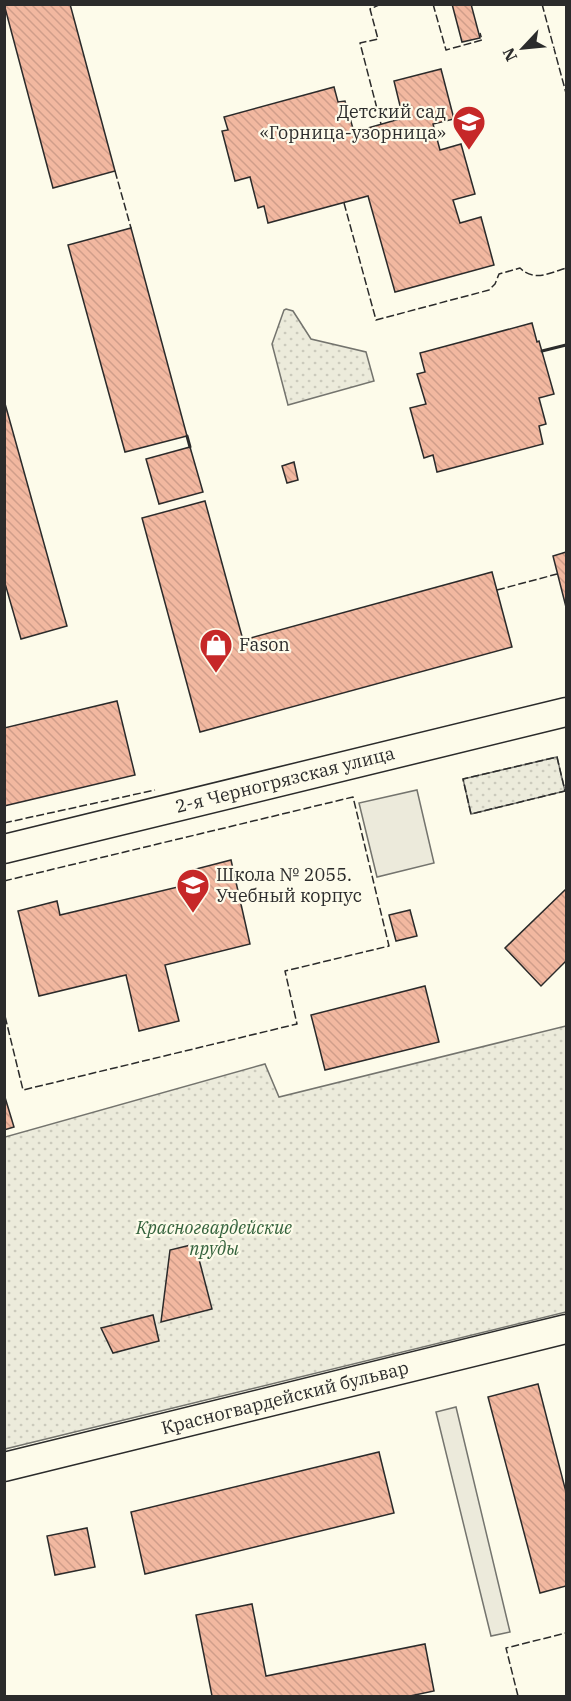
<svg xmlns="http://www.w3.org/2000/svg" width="571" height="1701" viewBox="0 0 571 1701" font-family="'IBM Plex Serif',serif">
	<defs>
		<pattern id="green-dots" width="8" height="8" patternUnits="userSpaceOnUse" patternTransform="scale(1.5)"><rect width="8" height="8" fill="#ecebdb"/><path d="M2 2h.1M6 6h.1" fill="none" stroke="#cbcabc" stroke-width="1.8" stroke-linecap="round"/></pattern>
		<pattern id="building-back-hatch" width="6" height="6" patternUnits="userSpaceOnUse" patternTransform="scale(1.5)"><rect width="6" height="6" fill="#f2b8a0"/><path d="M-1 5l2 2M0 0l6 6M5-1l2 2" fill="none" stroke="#d09e8a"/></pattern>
	</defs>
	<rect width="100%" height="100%" fill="#fdfbea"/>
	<g fill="url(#green-dots)" stroke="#74746e" stroke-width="1.5">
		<path d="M286,309l7,2 18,28 55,13 8,29 -86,24 -16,-61 12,-34z"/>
		<path d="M557,757l8,34 -94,23 -8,-35z"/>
		<path d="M566,1026v286l-561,137v-312l260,-73 14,33z"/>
	</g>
	<g fill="#eceadb" stroke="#74746e" stroke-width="1.5">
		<path d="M417,790l17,73 -57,14 -18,-74z"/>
		<path d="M456,1407l54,225 -19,4 -55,-224z"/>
	</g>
	<g fill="url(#building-back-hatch)" stroke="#2b2b2b" stroke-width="1.5">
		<path d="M4,4h66l45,167 -62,17z"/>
		<path d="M452,4h19l9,34 -18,4z"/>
		<path d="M441,69l13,50 -21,5 7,26 21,-6 14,50 -22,6 7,23 21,-6 13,48 -99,27 -27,-96 -100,27 -4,-17 -6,2 -8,-31 -15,4 -13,-50 6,-1 -4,-13 110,-30 4,15 7,-1 9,31 49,-14 -9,-37z"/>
		<path d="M131,228l56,208 -62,16 -57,-207z"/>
		<path d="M532,323l5,19 2,-1 15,53 -15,4 7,26 -7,2 4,18 -106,28 -4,-17 -9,3 -14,-50 16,-4 -9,-30 8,-2 -5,-19z"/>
		<path d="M4,400l63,226 -46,13 -17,-59z"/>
		<path d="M190,447l13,45 -44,12 -13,-45z"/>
		<path d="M294,462l4,18 -11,3 -5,-17z"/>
		<path d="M205,501l38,139 249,-68 20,75 -312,85 -58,-214z"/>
		<path d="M566,552v55l-13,-51z"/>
		<path d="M117,701l18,74 -131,31v-78z"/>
		<path d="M231,860l19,84 -85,21 14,56 -40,10 -13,-56 -87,21 -21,-85 39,-10 3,14 139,-33 -3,-13z"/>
		<path d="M566,889v72l-25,25 -36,-38z"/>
		<path d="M410,910l7,26 -21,5 -7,-26z"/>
		<path d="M425,986l14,56 -114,28 -14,-55z"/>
		<path d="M4,1094l10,33 -10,3z"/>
		<path d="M195,1244l17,65 -51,13 9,-72z"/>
		<path d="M153,1315l6,26 -46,12 -12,-25z"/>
		<path d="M538,1384l28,108v94l-26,7 -52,-196z"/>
		<path d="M379,1452l15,61 -249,61 -14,-62z"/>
		<path d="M87,1528l8,39 -40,8 -8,-39z"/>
		<path d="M252,1604l14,72 159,-32 9,47 -24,5h-198l-16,-81z"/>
	</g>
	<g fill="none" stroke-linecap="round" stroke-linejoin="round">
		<g stroke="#2b2b2b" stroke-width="31">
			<g id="minor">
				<path d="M4,849l562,-137"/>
				<path d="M4,1467l562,-138"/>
			</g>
		</g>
		<use href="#minor" stroke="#fdfbea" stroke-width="28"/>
		<g stroke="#2b2b2b" stroke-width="1.5" stroke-dasharray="8 3" stroke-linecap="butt">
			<path d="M381,4l-11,5 8,30 -18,4 21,81"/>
			<path d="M433,4l13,46 36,-10 -2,-7"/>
			<path d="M542,4l24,89"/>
			<path d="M115,171l16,57"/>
			<path d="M344,203l32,117 113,-30 6,-6 4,-10 21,-6c14,14 30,5 46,0"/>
			<path d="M497,590l60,-16"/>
			<path d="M557,757l8,34 -94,23 -8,-35z"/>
			<path d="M4,823l151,-33"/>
			<path d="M4,881l349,-84 36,149 -104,25 12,53 -274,66 -19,-78"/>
			<path d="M518,1696l-12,-48 60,-15"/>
		</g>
		<g stroke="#2b2b2b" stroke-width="3">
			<path d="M542,351l24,-6"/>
			<path d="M187,436l3,11"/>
		</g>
	</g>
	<defs>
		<g id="school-pin" transform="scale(1.725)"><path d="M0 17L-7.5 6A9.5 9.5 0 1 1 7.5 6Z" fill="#c62828" stroke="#fdfbea"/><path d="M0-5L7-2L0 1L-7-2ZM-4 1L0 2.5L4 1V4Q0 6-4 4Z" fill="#fff"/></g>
		<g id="shop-pin" transform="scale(1.725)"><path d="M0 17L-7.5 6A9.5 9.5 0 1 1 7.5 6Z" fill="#c62828" stroke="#fdfbea"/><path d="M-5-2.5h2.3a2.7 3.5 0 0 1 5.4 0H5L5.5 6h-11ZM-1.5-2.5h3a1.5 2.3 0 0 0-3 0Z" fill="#fff"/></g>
	</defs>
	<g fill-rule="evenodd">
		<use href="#school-pin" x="469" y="122"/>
		<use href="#shop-pin" x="216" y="645"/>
		<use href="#school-pin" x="193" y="885"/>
	</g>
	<g text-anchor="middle" stroke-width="4.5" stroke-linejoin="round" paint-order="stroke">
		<g font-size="18" fill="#2b2b2b" stroke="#fdfbea" text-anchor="start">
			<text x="446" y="118" text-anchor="end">Детский сад<tspan x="446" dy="21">«Горница-узорница»</tspan></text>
			<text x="239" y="651">Fason</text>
			<text x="216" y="881">Школа № 2055.<tspan x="216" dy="21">Учебный корпус</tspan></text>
		</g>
		<g font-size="18" fill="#2b2b2b" stroke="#fdfbea">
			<text transform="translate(285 780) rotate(-14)" y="6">2-я Черногрязская улица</text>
			<text transform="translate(285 1398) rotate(-14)" y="6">Красногвардейский бульвар</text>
		</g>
		<g font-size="18" font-style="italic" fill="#34623c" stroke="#fdfbea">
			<text x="214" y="1234">Красногвардейские<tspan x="214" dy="21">пруды</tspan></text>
		</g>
	</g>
	<rect width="571" height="1701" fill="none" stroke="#2b2b2b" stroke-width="12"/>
	<g transform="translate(523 48) rotate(244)" stroke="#fdfbea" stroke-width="4.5" paint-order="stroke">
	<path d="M0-4.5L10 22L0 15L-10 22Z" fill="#2b2b2b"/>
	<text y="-9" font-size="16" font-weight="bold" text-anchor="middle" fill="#2b2b2b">N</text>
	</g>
</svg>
